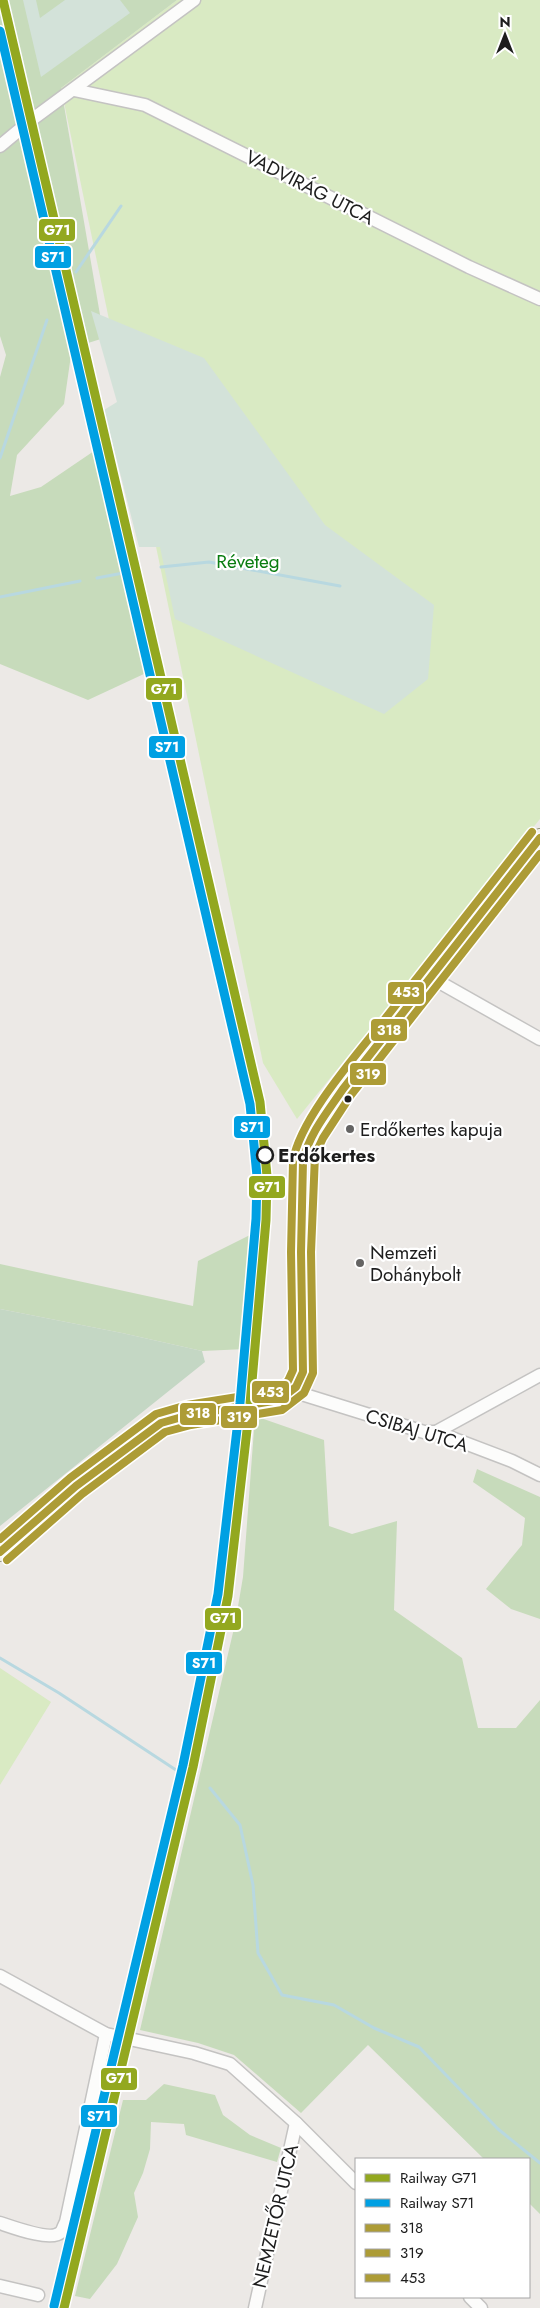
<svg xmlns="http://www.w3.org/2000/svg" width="540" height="2308" viewBox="0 0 540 2308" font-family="Jost,sans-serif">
	<rect width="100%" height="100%" fill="#ece9e6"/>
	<g fill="#d9eac3">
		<path d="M177,0h363v819l-243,300 -34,-56 -202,-975z"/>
		<path d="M0,1668l51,34 -51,83z"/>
	</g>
	<g fill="#c7dbbb">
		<path d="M0,0h177l-116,88 43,250 -32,10 -8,56 -47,51 -7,41 31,-9 53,-36 52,222 -58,27 -88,-36v-287l6,-22 -6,-19z"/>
		<path d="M256,1232l-10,117 -44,2 -80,-18 -122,-24v-45l193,42 5,-45z"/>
		<path d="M255,1416l69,24 5,86 23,8 45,-13 -3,89 68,48 16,70h38l24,-28v514l-11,-11v-44h-45l-116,-114 -67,68 -67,-58 -36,-12 -58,-13 95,-406 8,-47z"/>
		<path d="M477,1469l63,28v122l-29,-10 -25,-20 36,-44 3,-27 -52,-36z"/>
		<path d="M164,2084l51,11 8,20 27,20 31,13 -4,14 -91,-27 -2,-11 -33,-2 -1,27 -7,24 -9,20 4,24 -21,47 -27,35 -15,-3 48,-196h23z"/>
	</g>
	<g fill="#d3e2d9">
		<path d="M23,0h13l4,18 25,-18h55l10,13 -89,64z"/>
		<path d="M91,311l113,47 121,167 109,80 -6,74 -44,35 -209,-95 -15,-72h-21l-35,-137 13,-8z"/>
	</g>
	<path fill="#c4d7c4" d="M0,1309l122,24 80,18 3,11 -205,164z"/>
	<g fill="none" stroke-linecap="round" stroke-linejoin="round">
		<g stroke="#b8d8e0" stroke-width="3">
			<path d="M76,272l45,-66"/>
			<path d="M0,458l47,-138"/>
			<path d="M161,567l48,-5 131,24"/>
			<path d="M97,578l26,-5"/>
			<path d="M0,597l80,-16"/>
			<path d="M0,1658l59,35 120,79"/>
			<path d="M210,1788l30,37 13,60 5,68 24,42 52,10 40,23 45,19 79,82 42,34"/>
		</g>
		<g stroke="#c4c3c2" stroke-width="15">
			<g id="minor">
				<path d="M74,90l71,15 324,162 71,32"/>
				<path d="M0,146l30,-25 164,-121"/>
				<path d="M432,978l108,61"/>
				<path d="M292,1391l132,41h12l76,29 28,14"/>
				<path d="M436,1432l104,-57"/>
				<path d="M0,1976l106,58 88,19 36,11 66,59 60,60"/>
				<path d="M0,2223c12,4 52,19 61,9 2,-2 3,-7 5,-10l40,-188"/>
				<path d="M0,2286l38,9"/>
				<path d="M470,2297l11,11"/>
				<path d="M255,2308l41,-185"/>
			</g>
		</g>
		<g stroke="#94957e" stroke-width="20">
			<path id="secondary" d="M0,1552l76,-66 85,-63 28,-8 90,-15 17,-13 7,-15 -2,-120 2,-91 2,-9 9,-19 29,-44 197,-251"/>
		</g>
		<use href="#minor" stroke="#fcfcfb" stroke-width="12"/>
		<use href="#secondary" stroke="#f3f2e9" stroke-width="18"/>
		<g stroke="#fff" stroke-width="11">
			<path id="bus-1" d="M0,1552l76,-66 85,-63 28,-8 90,-15 17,-13 7,-15 -2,-120 2,-91c6,-27 25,-50 40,-72l197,-251"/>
		</g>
		<g stroke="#fff" stroke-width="11">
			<path id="bus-2" d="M7,1560l75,-66 83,-62 26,-7 91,-15 22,-17 9,-20 -2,-121 4,-97 8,-17 28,-43 189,-241"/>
		</g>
		<g stroke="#fff" stroke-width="11">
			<path id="bus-3" d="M0,1539l70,-61 86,-64 31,-9 88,-14 13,-10 5,-11 -2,-118 2,-91c7,-44 67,-110 95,-146 48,-61 96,-122 144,-183"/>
		</g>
		<use href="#bus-1" stroke="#ad9c36" stroke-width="8"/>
		<use href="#bus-2" stroke="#ad9c36" stroke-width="8"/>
		<use href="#bus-3" stroke="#ad9c36" stroke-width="8"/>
		<g stroke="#fff" stroke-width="12">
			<path id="rail-1" d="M3,0l257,1102 7,74 -1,44 -16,184 -22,192 -35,171 -129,541"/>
		</g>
		<g stroke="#fff" stroke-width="12">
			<path id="rail-2" d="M0,31l250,1073 7,72 -1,43 -16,184 -22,191 -35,171 -129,541"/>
		</g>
		<use href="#rail-1" stroke="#93a81f" stroke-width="9"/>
		<use href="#rail-2" stroke="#00a0e3" stroke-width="9"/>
	</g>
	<circle fill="#1d1d1d" stroke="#fff" stroke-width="2" cx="348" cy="1099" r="4.5"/>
	<g fill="#656463" stroke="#fff" stroke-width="2">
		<circle cx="350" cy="1129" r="5"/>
		<circle cx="360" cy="1263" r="5"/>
	</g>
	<circle fill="#fff" stroke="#1d1d1d" stroke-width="2.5" cx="265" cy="1155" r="8"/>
	<g text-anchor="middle" stroke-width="4.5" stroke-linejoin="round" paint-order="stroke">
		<g font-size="19" fill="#1d1d1d" stroke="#fff">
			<text transform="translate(310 187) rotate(27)" y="7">VADVIRÁG UTCA</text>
			<text transform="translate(417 1430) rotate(17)" y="7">CSIBAJ UTCA</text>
			<text transform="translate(275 2216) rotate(-77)" y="7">NEMZETŐR UTCA</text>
		</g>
		<g font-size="19" fill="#0a7d11" stroke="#fff">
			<text x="248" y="568">Réveteg</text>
		</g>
		<g font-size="19" fill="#1d1d1d" stroke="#fff" text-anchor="start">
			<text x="360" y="1136">Erdőkertes kapuja</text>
			<text x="370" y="1259">Nemzeti<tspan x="370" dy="22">Dohánybolt</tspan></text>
		</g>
		<g font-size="19" font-weight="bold" fill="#1d1d1d" stroke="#fff" text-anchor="start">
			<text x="278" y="1162">Erdőkertes</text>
		</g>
	</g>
	<g stroke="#fff" stroke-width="2">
		<rect x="38" y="218" width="38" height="24" rx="5" fill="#93a81f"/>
		<rect x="34" y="245" width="38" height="24" rx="5" fill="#00a0e3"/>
		<rect x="145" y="677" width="38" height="24" rx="5" fill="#93a81f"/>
		<rect x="148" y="735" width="38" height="24" rx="5" fill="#00a0e3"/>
		<rect x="387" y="981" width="38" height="24" rx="5" fill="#ad9c36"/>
		<rect x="370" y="1018" width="38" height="24" rx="5" fill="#ad9c36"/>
		<rect x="349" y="1062" width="38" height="24" rx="5" fill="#ad9c36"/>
		<rect x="233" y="1115" width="38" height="24" rx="5" fill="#00a0e3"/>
		<rect x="248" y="1175" width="38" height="24" rx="5" fill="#93a81f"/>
		<rect x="251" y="1380" width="39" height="24" rx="5" fill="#ad9c36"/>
		<rect x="179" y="1402" width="38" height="24" rx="5" fill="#ad9c36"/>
		<rect x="220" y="1405" width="38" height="24" rx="5" fill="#ad9c36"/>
		<rect x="204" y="1607" width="38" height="24" rx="5" fill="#93a81f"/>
		<rect x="185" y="1651" width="38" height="24" rx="5" fill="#00a0e3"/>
		<rect x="100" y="2067" width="38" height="24" rx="5" fill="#93a81f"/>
		<rect x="80" y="2104" width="38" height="24" rx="5" fill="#00a0e3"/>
	</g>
	<g font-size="14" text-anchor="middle" font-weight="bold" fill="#fff">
		<text x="57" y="235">G71</text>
		<text x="53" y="262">S71</text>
		<text x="164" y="694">G71</text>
		<text x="167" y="752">S71</text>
		<text x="406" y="997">453</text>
		<text x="389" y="1035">318</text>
		<text x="368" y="1079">319</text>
		<text x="252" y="1132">S71</text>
		<text x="267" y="1192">G71</text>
		<text x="270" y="1397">453</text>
		<text x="198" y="1418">318</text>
		<text x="239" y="1422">319</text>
		<text x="223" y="1623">G71</text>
		<text x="204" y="1668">S71</text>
		<text x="119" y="2083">G71</text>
		<text x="99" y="2121">S71</text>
	</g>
	<rect x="355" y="2158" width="175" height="140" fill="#ffffff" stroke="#a5a5a5"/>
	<rect x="365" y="2174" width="25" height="8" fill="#93a81f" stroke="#a5a5a5"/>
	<text x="400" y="2183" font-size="15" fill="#1d1d1d">Railway G71</text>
	<rect x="365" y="2199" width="25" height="8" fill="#00a0e3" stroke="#a5a5a5"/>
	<text x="400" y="2208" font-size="15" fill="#1d1d1d">Railway S71</text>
	<rect x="365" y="2224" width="25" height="8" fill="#ad9c36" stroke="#a5a5a5"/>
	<text x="400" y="2233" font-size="15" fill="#1d1d1d">318</text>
	<rect x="365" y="2249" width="25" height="8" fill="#ad9c36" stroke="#a5a5a5"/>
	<text x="400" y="2258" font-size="15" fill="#1d1d1d">319</text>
	<rect x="365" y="2274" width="25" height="8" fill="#ad9c36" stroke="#a5a5a5"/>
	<text x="400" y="2283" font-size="15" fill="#1d1d1d">453</text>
	<g transform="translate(505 35)" stroke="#ffffff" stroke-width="4" paint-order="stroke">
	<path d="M0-4L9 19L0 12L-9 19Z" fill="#1d1d1d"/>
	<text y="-8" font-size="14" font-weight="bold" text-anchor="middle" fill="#1d1d1d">N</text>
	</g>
</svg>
